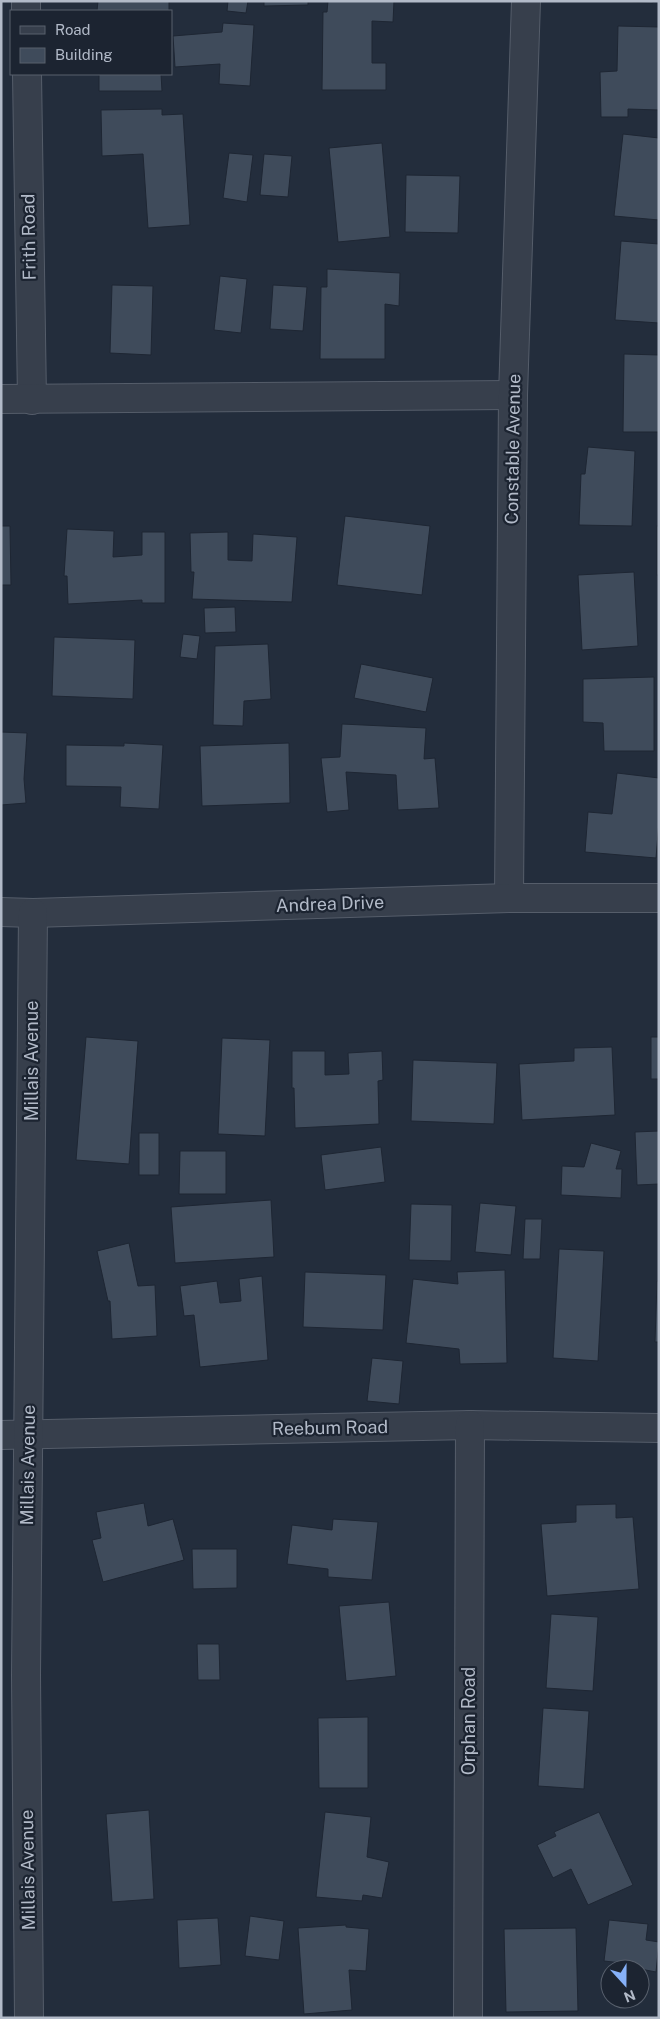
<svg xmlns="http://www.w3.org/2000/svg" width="660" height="2019" viewBox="0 0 660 2019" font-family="'Public Sans',sans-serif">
	<rect width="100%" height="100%" fill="#232d3c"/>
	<g fill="#3f4b5b" stroke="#1e2633">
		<path d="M98,1h71v10h-72z"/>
		<path d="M228,1h20l-2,12 -19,-2z"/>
		<path d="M264,1h44v4l-44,1z"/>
		<path d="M328,1h66l-1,21 -21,-1v42h14v27h-64l1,-78h4z"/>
		<path d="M590,1h63v2z"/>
		<path d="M223,23l31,2 -4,61 -31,-2 1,-20 -45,3 -2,-31 49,-4z"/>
		<path d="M618,26l41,1v83l-31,-1v8h-27l-1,-45 17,-1z"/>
		<path d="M99,74h62l1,17h-63z"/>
		<path d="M162,109v6l21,-1 7,111 -42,3 -5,-74 -41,2 -1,-46z"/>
		<path d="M623,134l36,4v82l-45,-4z"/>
		<path d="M382,143l8,94 -52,5 -9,-94z"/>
		<path d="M229,153l24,2 -6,47 -24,-4z"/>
		<path d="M264,154l28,2 -4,41 -28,-2z"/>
		<path d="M406,175l54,1 -2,57 -53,-1z"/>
		<path d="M621,241l38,3v79l-44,-3z"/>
		<path d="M327,269l73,4 -1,33 -14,-2v55h-65l1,-72h6z"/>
		<path d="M220,276l27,3 -6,54 -27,-3z"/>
		<path d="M112,285l41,1 -2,69 -41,-2z"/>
		<path d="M273,285l34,2 -4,44 -33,-2z"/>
		<path d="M624,354l35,1v77h-36z"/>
		<path d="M588,447l47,4 -3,75 -53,-1 2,-51h4z"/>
		<path d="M345,516l85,10 -8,69 -85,-10z"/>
		<path d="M1,526h9l1,59h-10z"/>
		<rect x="657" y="526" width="2" height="49"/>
		<path d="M67,529l47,2 -1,26 29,-2v-23h23v71h-23v-3l-74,4 -1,-28h-3z"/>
		<path d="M228,532v28l24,1 1,-27 44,3 -5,65 -100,-3 2,-27h-3l-1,-39z"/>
		<path d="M634,572l4,74 -56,4 -4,-75z"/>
		<path d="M235,607l1,25 -31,1 -1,-25z"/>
		<path d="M183,634l17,2 -3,23 -17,-2z"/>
		<path d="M54,637l81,3 -2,59 -81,-3z"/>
		<path d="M268,644l3,55 -27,2 -1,25 -30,-1 2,-79z"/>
		<path d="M361,664l72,14 -7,34 -72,-14z"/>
		<path d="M654,677v74h-50l-1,-28 -20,-1v-43z"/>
		<path d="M342,724l84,4 -2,31 11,-1 4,50 -41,2 -2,-35 -50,-3 3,38 -22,2 -6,-54 19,-1z"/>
		<path d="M1,732l26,1 -3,46 2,24 -25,2z"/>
		<path d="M124,743l39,2 -4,64 -39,-2 1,-20 -55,-1v-41l58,1z"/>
		<path d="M289,743l1,60 -88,3 -2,-60z"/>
		<path d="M617,773l42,5v43l-3,37 -71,-6 3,-40 24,2z"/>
		<path d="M86,1037l52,4 -9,123 -53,-4z"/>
		<rect x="651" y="1037" width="8" height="42"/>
		<path d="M222,1038l48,2 -5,96 -47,-2z"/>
		<path d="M612,1047l3,68 -93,5 -3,-56 55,-3v-13z"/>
		<path d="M292,1051h33v24l24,-1 -1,-21 34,-2 1,29 -5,1 1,43 -84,4 -1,-40h-2z"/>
		<path d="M413,1060l84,3 -3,61 -83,-3z"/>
		<path d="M659,1131v53l-22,1 -2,-53z"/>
		<rect x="139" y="1133" width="20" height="42"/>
		<path d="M591,1143l30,8 -5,18h6l-1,29 -60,-3 1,-29 22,1z"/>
		<path d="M381,1147l4,35 -60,8 -4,-35z"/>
		<path d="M180,1151h46v43h-47z"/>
		<path d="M271,1200l3,57 -99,6 -4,-56z"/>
		<path d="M480,1203l36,3 -5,49 -36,-3z"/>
		<path d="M411,1204l41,1 -1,56 -42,-1z"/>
		<path d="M525,1219h17l-2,40h-17z"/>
		<path d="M129,1243l9,43 17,-1 2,51 -45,3 -2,-38h-2l-11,-50z"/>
		<path d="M559,1249l45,2 -6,110 -45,-3z"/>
		<path d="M505,1270l2,93 -47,1 -1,-15 -53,-6 7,-64 45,5 -1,-12z"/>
		<path d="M305,1272l81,3 -3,55 -80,-3z"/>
		<path d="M262,1276l6,84 -68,7 -6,-52 -10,1 -4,-30 37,-5 3,22 21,-2 -2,-22z"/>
		<path d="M657,1281h2v61h-4z"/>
		<path d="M372,1358l31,3 -4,43 -32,-3z"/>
		<path d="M144,1503l4,23 25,-7 11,41 -81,22 -11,-42 9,-2 -5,-26z"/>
		<path d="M616,1504v14l17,-1 6,72 -92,7 -6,-72 35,-2v-17z"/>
		<path d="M333,1519l45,3 -6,58 -44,-3v-8l-41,-5 5,-39 40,5z"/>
		<path d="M192,1549h45v39l-44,1z"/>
		<path d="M389,1602l7,74 -50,5 -7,-75z"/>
		<path d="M551,1614l47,3 -5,74 -47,-3z"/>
		<path d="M197,1644h22l1,36h-22z"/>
		<path d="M543,1708l46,3 -5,78 -46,-3z"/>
		<path d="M368,1717v71h-49l-1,-70z"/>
		<path d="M149,1810l5,89 -42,3 -6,-88z"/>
		<path d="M325,1812l46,5 -4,40 22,5 -7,36 -19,-3 -1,6 -46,-4z"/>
		<path d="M599,1812l34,73 -45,20 -17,-36 -18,9 -16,-33 19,-9 -2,-4z"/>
		<path d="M250,1916l34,5 -5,39 -34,-4z"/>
		<path d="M218,1918l3,47 -42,3 -2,-48z"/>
		<path d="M609,1920l39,4 -2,16 13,2 -3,30 -26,-5 1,-3 -27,-3z"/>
		<path d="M346,1925v2l23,2 -3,42 -17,-1 3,40 -48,4 -6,-86z"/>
		<path d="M576,1928l2,83 -72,1 -2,-83z"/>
	</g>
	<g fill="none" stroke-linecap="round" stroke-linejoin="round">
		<g stroke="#555d6a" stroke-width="30">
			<g id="street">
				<path d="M26,1v10"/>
				<path d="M27,74l5,326"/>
				<path d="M1,399l512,-4"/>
				<path d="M509,898l4,-503 13,-394"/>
				<path d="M1,912l32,1 476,-15h150"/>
				<path d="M1,1435l469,-10 189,3"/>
				<path d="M29,2018l-3,-343 7,-762"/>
				<path d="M468,2018l2,-593"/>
			</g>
		</g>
		<use href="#street" stroke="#373f4c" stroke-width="28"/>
	</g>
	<g text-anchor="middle" stroke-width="4.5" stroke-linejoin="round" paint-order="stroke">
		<g font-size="18" fill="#b2bac8" stroke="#1c2431">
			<text transform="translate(29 237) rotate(-91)" y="6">Frith Road</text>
			<text transform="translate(513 449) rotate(-89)" y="6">Constable Avenue</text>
			<text transform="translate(330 904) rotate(-2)" y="6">Andrea Drive</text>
			<text transform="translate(32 1061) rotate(-90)" y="6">Millais Avenue</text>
			<text transform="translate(330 1428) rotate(-1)" y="6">Reebum Road</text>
			<text transform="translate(28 1465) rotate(-89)" y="6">Millais Avenue</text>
			<text transform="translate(469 1721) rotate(-90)" y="6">Orphan Road</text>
			<text transform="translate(28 1870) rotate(-91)" y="6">Millais Avenue</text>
		</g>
	</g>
	<rect width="660" height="2019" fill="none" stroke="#b2bac8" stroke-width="5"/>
	<rect x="10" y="10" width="162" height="65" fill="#1c2431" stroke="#58606d"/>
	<rect x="20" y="26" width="25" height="8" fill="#373f4c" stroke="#58606d"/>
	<text x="55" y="35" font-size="15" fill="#b2bac8">Road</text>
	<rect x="20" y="48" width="25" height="15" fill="#3f4b5b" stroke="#58606d"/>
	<text x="55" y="60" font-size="15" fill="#b2bac8">Building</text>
	<g transform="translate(625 1984) rotate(159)"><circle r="24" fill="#1c2431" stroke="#58606d"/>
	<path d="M0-4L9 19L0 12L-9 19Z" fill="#86b1f9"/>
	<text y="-8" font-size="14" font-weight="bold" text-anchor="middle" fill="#b2bac8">N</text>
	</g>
</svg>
